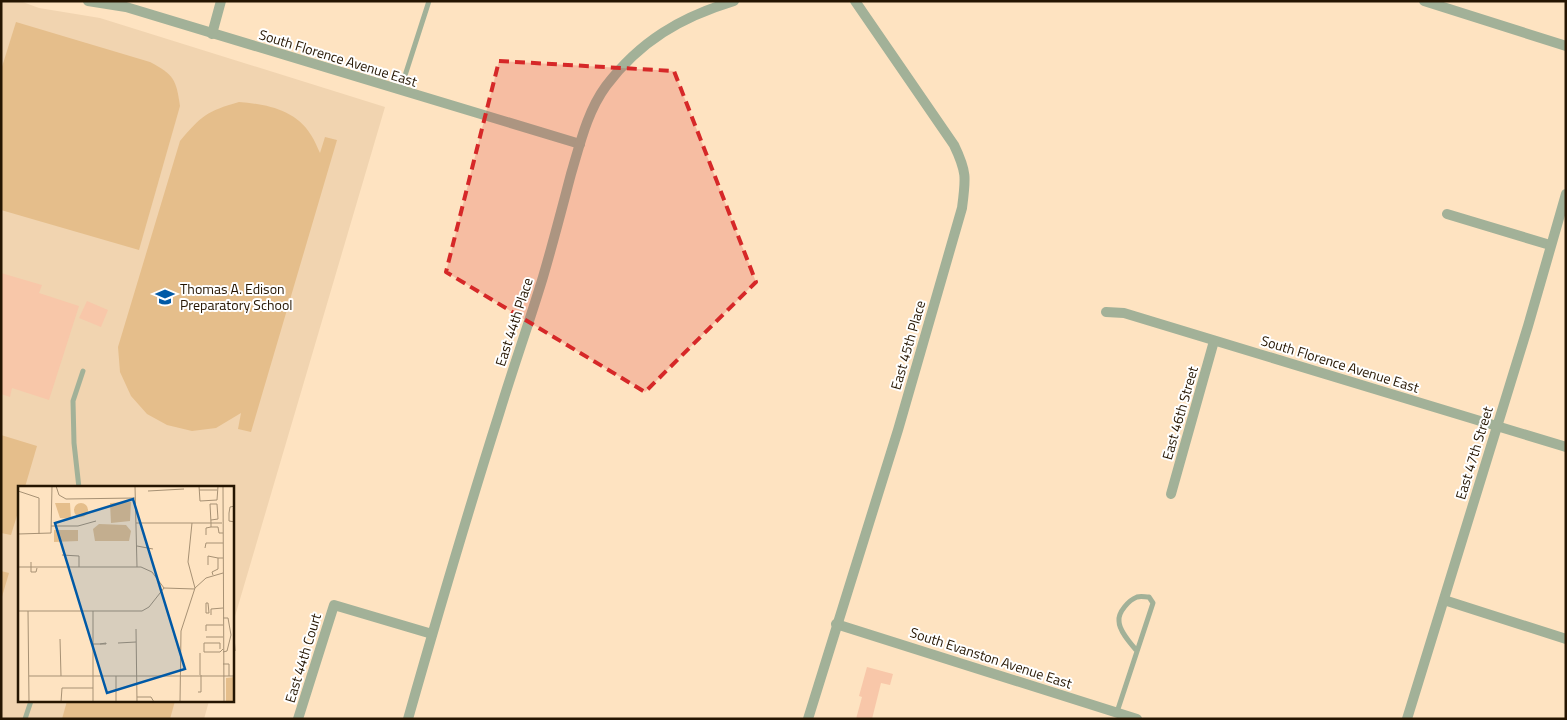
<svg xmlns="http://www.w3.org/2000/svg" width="1567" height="720" viewBox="0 0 1567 720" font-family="'Titillium Web',sans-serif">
	<rect width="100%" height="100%" fill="#fee3c1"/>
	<path fill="#f1d4b0" d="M1,1h19l19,7 61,10 285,89 -152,516 -1,-135h-213v213h190l-5,18h-203z"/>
	<g fill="#e5be8b">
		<path d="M16,22l134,40c24,13 26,17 30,44l-41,144 -138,-40v-140z"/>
		<path d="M239,102c27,2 57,8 72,33 4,6 6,12 9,18l5,-16 12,3 -86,292 -13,-3 3,-16 -25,15 -24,3 -25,-6 -20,-11 -16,-18 -11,-24 -2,-25 62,-206c21,-25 27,-30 59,-39z"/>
		<path d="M1,435l36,11 -12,41 -6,1v21l-8,26 -10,-2z"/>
		<path d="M1,571l8,2 -8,27z"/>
		<path d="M67,701h108l-5,18h-108z"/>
	</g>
	<g fill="#f8c7a9">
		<path d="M1,273l41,12 -3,8 40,13 -30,94 -37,-12 -2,9 -9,-3z"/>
		<path d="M87,301l21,9 -7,17 -22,-9z"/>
		<path d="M867,667l26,7 -3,11 -9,-2 -9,36h-16l6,-22 -3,-1z"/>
	</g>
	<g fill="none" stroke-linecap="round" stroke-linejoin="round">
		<g stroke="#a2b198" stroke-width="5">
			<path d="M400,91l29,-90"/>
			<path d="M79,488l-5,-45 -1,-42 10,-30"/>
			<path d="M1117,712l36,-109 -4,-6c-4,0 -8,-1 -12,0 -8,3 -19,15 -18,24 0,10 12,23 18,30"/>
			<path d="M25,719l6,-18"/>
		</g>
		<g stroke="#a2b198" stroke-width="10">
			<path d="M88,1l38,6 454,137"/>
			<path d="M1424,1l142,45"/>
			<path d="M212,34l9,-33"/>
			<path d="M1447,214l103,31"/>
			<path d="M1106,312l18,1 442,134"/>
			<path d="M1171,494l43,-153"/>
			<path d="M1444,600l122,39"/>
			<path d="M836,624l301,95"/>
			<path d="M298,719l36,-114 98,29"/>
			<path d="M408,719c29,-102 59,-204 91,-305 14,-46 30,-91 44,-137 10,-34 19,-69 28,-103 9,-30 16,-62 35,-88 34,-45 75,-69 128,-85"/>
			<path d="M808,719l90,-289 64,-222c4,-30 5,-36 -8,-63l-99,-144"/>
			<path d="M1407,719l121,-393 38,-132"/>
		</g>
	</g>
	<path fill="#d62828" fill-opacity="0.2" stroke="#d62828" stroke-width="4" stroke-dasharray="10 6" stroke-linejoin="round" d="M499,61l175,10 82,211 -111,110 -199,-120z"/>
	<defs>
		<g id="school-bare" transform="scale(1.5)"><path d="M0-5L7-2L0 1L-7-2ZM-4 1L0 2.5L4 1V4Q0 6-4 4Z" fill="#0059a6" stroke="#fff" stroke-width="2.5" paint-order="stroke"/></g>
	</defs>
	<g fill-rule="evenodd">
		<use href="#school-bare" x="165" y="297"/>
	</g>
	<g text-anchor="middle" stroke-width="4" stroke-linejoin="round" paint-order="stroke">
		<g font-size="14" fill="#251501" stroke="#fff">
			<text transform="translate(338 58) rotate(17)" y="5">South Florence Avenue East</text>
			<text transform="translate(514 322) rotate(-72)" y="5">East 44th Place</text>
			<text transform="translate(908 345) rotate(-74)" y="5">East 45th Place</text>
			<text transform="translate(1340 364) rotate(17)" y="5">South Florence Avenue East</text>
			<text transform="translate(1180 413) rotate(-74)" y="5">East 46th Street</text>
			<text transform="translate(1474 453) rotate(-73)" y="5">East 47th Street</text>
			<text transform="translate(303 658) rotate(-73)" y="5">East 44th Court</text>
			<text transform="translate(991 658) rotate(18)" y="5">South Evanston Avenue East</text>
		</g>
		<g font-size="14" fill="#251501" stroke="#fff" text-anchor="start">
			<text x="180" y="294">Thomas A. Edison<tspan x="180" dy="16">Preparatory School</tspan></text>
		</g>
	</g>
	<g transform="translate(18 486)">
		<rect width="216" height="216" fill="#fee3c1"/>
		<path d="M113,16l-1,19 -19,2 -1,-20zM56 24a7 7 0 1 1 14 0a7 7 0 1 1-14 0ZM37,17h15l1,16 -11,-1zM81,38l27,1 5,6 -2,10h-34l-2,-12zM36,44h24v11l-24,1zM216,191v25h-8v-24z" fill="#e5be8b"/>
		<path fill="none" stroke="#a79174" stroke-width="1" d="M38,0l3,9 7,4 69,-1M117,0l2,81M181,0l1,15 17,-1 1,-14M205,0l1,216M181,4h18M0,5l21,7v36M130,5l36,-2M217,20l-5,1 -1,6v8l6,1M193,34l7,-1 -1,-15h-7l1,19v4M118,37h86M33,40h27l18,-5M0,48l33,-1 1,-47M188,49v-7l5,-1h7l1,6h4M119,60l16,3M187,62l1,-5h17M44,69l17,1v11M13,76v10h5l1,-4M190,79v-9l10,2M0,81h123l11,5 12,16M195,89l-1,-3 6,-3v-11h5M146,102l31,1M177,102l11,-10 17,-5M188,117h2l1,10h-3zM0,125h124l7,-4 15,-19M10,125l1,91M193,129v-6l12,-1M205,132h5l3,17 -4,16 -4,1M118,143l1,73M188,145v-6h17M216,149l1,16M188,151h17M42,153l1,37M100,157l18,-1M75,158h13v-1l-6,1M202,163v-6h-16v9h16l3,-3M182,167v22M205,178h6v12M11,190h206M180,206h3v-17M119,211h14l3,5M43,216l1,-14h31M75,216v-91M98,216v-26M162,216l1,-71 14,-43 -7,-26 4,-39"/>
		<path fill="#0059a6" fill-opacity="0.15" stroke="#0059a6" stroke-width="2.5" d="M115,13l52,170 -78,24 -52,-170z"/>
		<rect width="216" height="216" fill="none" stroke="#251501" stroke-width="2.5"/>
	</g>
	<rect width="1567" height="720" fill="none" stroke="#251501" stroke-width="5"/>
</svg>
